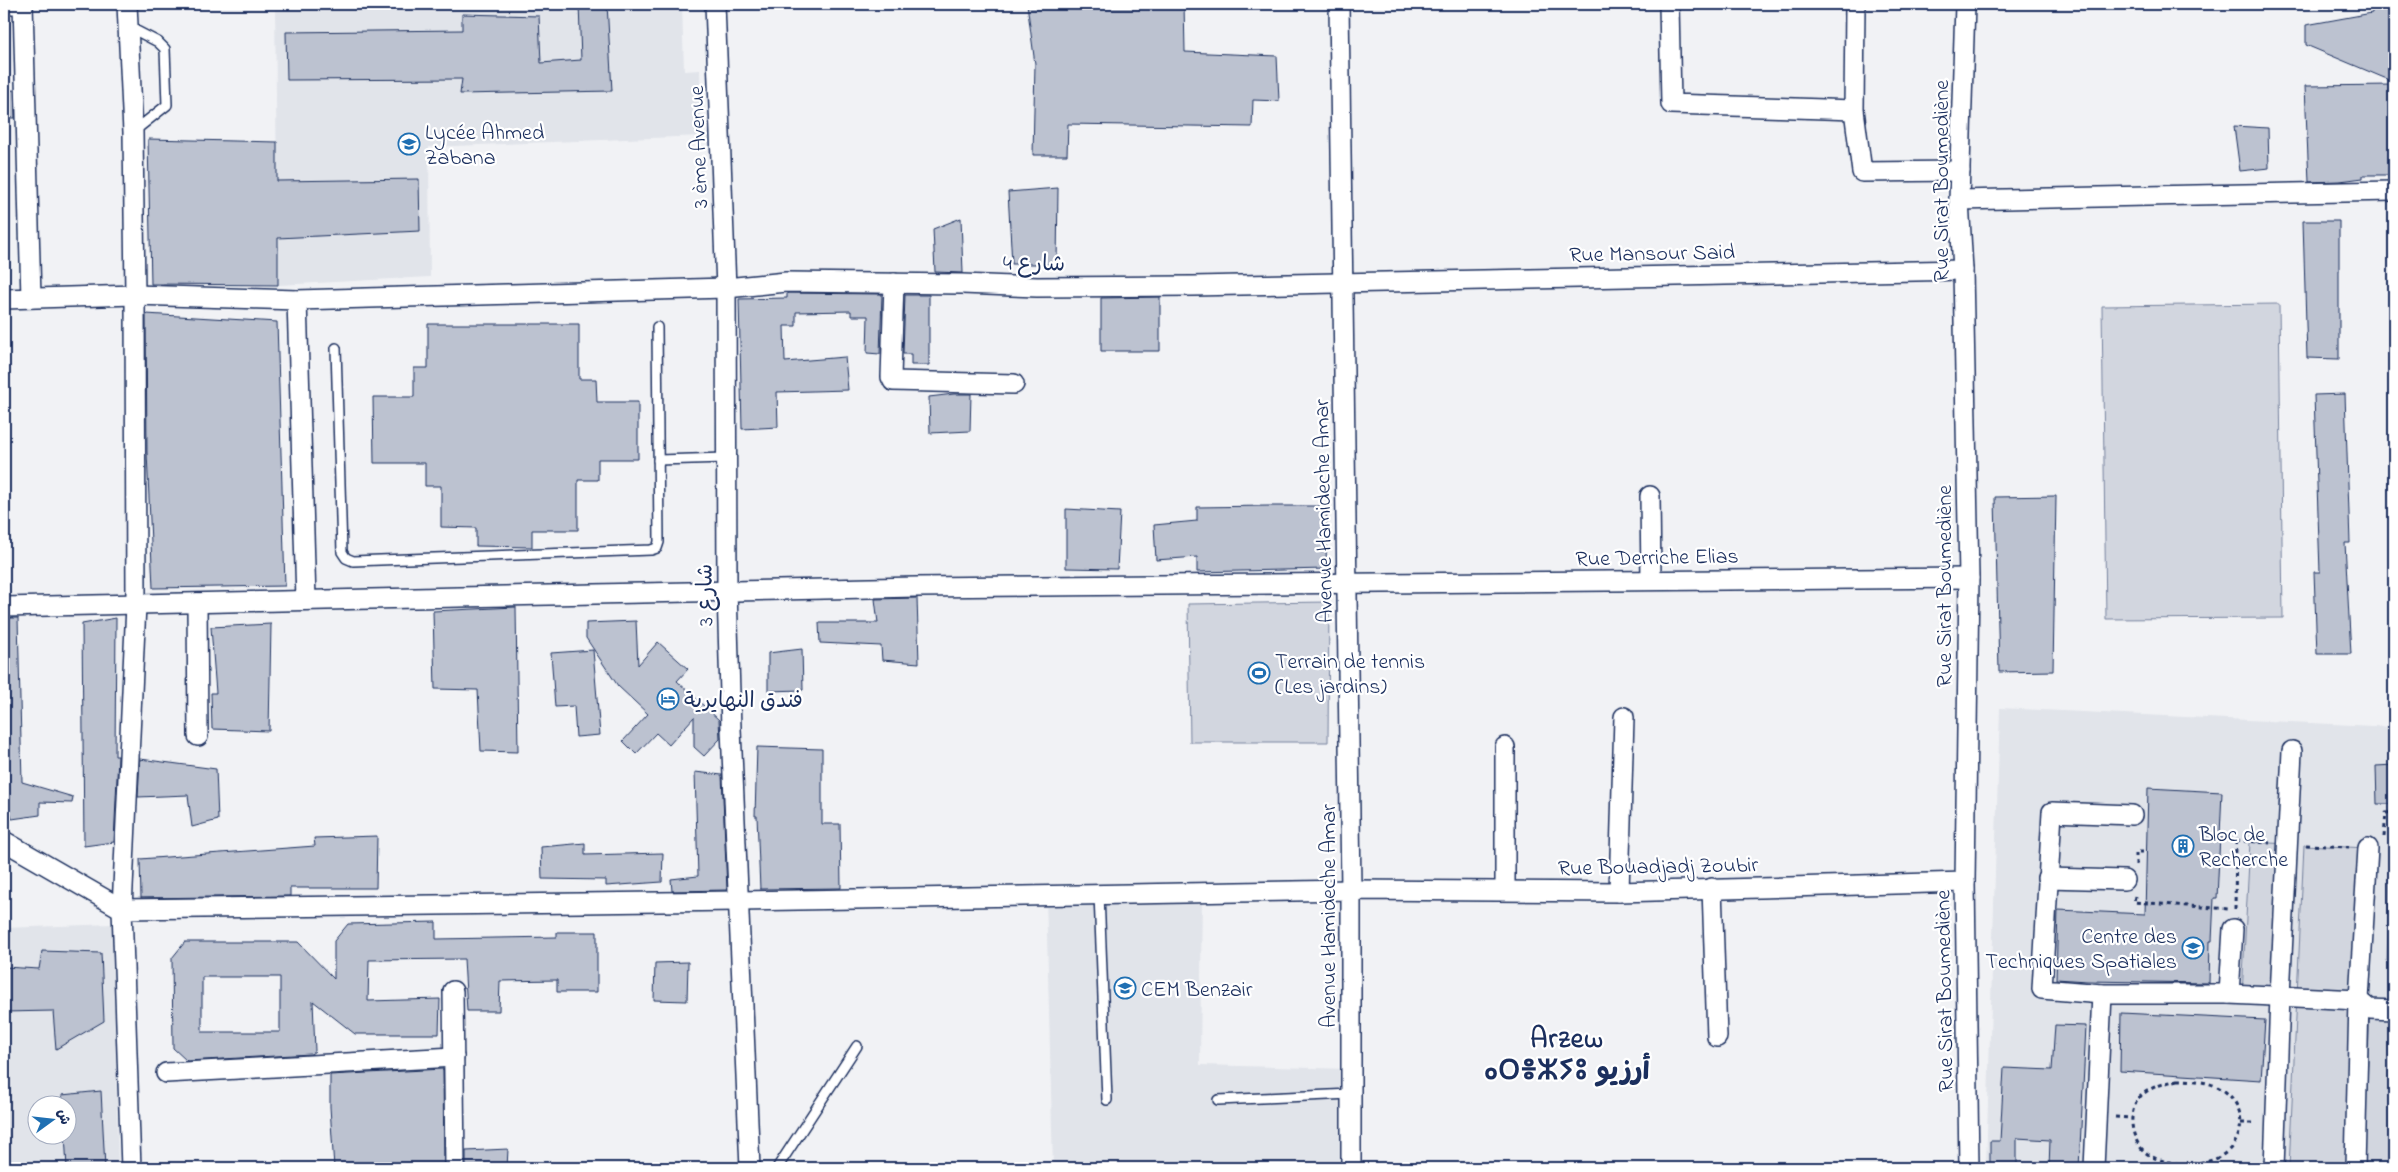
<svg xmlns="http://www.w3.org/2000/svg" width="2398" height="1172" viewBox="0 0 2398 1172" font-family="'Indie Flower','Playpen Sans Arabic','Noto Sans Tifinagh',sans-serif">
	<rect width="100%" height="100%" fill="#f1f2f5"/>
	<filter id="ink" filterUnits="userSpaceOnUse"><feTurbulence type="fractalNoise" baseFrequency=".02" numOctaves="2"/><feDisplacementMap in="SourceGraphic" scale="10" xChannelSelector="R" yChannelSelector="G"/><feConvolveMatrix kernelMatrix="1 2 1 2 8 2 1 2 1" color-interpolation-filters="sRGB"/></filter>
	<g filter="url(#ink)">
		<g fill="#e1e4ea" fill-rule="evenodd">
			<path d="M275,4h407l2,67 16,-1 1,66 -272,11 1,130 -152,8z"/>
			<path d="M2000,708l394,19v441h-408z"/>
			<path d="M1202,893l-2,172 151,4v99h-298l-7,-273z"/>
			<path d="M114,924l4,244h-114v-240zM38,1104h30v30h-30z"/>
		</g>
		<g fill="#d2d6df" stroke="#76829e">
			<path d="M2279,304l4,314 -177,1 -4,-313z"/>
			<path d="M1329,602l-1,140h-138l-2,-138z"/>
			<path d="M2391,820h3v142l-7,-1z"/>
			<path d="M2250,842l39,2 -9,152 -38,-1z"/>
			<path d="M2304,845l64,3 -13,320h-66z"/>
			<path d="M2370,1009l24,1v158h-30z"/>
		</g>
		<g fill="#bcc2d0" stroke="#1b2f5e" fill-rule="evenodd">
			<path d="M579,4h28l5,87 -152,3 2,-15 -175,1 -1,-48 176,-2v-16l77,2 2,47 40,-3z"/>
			<path d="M1027,4h157l1,48 92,4 2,45 -26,-1 -1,27 -184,-3 -1,31h-34l2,-91z"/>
			<path d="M2372,10h22v72l-88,-37v-20l66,-12z"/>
			<path d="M2394,85v90h-31v3l-23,3 -31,1 -4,-96z"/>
			<path d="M14,90l1,28h-11v-27z"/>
			<path d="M2234,126l34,2 1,40 -29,3z"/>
			<path d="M148,139l129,3v39l142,-2 1,52 -142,7v47l-127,-1z"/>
			<path d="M1058,188l-1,76h-45l-4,-72z"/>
			<path d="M961,218l2,55 -28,-1 -2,-43z"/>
			<path d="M2303,221h36v138l-32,-1z"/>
			<path d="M787,293l95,1 -2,60 -13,-1 1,-37h-17v-5l-55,1v14h-12l1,36 60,-5 3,33 -71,2 1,35 -36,2 -3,-130 48,-1z"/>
			<path d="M905,295h24v70h-18v-11h-8z"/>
			<path d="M1160,297v54h-59v-53z"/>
			<path d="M146,314l131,8 8,264 -132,2 -6,-136z"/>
			<path d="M428,324h151v55h17l1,23h41v57h-40v21h-20v50h-46v17l-56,-1v-18l-35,-1v-41h-16v-23h-51l-1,-66h41v-29h14z"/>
			<path d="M954,394h17l-1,37 -40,2 -1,-36z"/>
			<path d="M2345,394l5,149h-5l6,111h-34l-3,-82h6l-6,-177z"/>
			<path d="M2056,496l-3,175 -54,1 -4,-175z"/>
			<path d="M1268,506h59l-1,63 -129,3v-15l-41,3 -2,-35 43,-4v-14z"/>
			<path d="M1066,509l54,3 -3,57 -51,-1z"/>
			<path d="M917,598l2,65 -37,-3 -1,-14 -61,-3 -1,-20h59l-3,-24z"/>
			<path d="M516,607l2,145 -37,-1 -3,-61 -43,-1 -2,-78z"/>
			<path d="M4,618h14l4,164 51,15 -1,6 -32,-1v13l-28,4 -3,-10 -5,-1z"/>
			<path d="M116,618l-1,138h3l-4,86 -30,4 -2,-222z"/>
			<path d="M636,621l2,44 20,-23 30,27 -11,12 42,39 1,19 -16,17 -10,-9v-30l-25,28 -13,-12 -20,21 -13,-13 25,-27 -30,-28 -32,-48v-15z"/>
			<path d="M271,624l-2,107 -57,-2 -1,-36h5l-5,-66z"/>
			<path d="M802,649l1,41 -35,1v-38z"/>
			<path d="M593,650l7,85 -24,2 -2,-31 -19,1 -4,-54z"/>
			<path d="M757,747l65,2v75h18l1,64 -81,1 -3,-73h-2z"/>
			<path d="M140,759l76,10 2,51 -26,7 -4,-32 -50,2z"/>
			<path d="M2394,765v39h-17l-1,-38z"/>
			<path d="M695,772l27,3 5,115 -55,1 -1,-12 27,-3z"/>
			<path d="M2148,788l74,4 -5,106h-3l-2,43h-2l-1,42 -122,-2 -31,-2 2,-69 87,4z"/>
			<path d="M377,836l-1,52h-86v8l-149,2 -1,-39 175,-13 -1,-8z"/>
			<path d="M585,843v12l78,-2 -1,29 -56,4v-6l-64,-1 -1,-32z"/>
			<path d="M436,922v17l121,-2v-5h40v60h-40v-12l-57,1 -1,30h-32l-3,-52 -95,1 -1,41 72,-2 -1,35h-84l-42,-33 2,50 -4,3 -124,7 -14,-13 -1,-90 13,-16h113l36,37v-38l14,-17zM202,977h78v55h-78z"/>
			<path d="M42,951l59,2 3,68 -48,28 -3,-38 -49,1v-45l35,2z"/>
			<path d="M688,962l-1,39 -33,-1 1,-37z"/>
			<path d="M2121,1013l144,7 -4,60 -141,-9z"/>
			<path d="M2055,1025l31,1 -7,142h-30l1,-28 -33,-2v30h-27v-27h10l4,-73 48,2z"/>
			<path d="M443,1069l1,99h-110l-4,-61v-32z"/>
			<path d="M101,1091l4,77h-38l-2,-34h3v-30h-5l-1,-9z"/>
			<path d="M508,1149l-1,19h-41v-17z"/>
		</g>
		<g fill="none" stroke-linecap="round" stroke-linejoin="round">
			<g stroke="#1b2f5e" stroke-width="12">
				<g id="service">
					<path d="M127,26l31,16 7,7 2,56 -34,27"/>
					<path d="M336,348l6,204 4,6 7,3 298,-11 6,-2 2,-6 -2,-215"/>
					<path d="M658,460l68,-2"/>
					<path d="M1099,894l8,206"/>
					<path d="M1218,1100l133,-6"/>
					<path d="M777,1168l80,-122"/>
				</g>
			</g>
			<g stroke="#1b2f5e" stroke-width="22">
				<g id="minor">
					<path d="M4,4h17"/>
					<path d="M23,4l8,294"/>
					<path d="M127,4l6,128 2,163 1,310 -14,304 9,259"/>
					<path d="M715,4l11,284 1,302 4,139 19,439"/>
					<path d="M1339,4l12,886v278"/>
					<path d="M1669,4l2,100 183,6"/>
					<path d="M1855,4l-1,106 8,62 98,-1"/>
					<path d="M1965,4l-6,196 4,70 6,308 -4,304 4,286"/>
					<path d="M1959,200l435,-9"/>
					<path d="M894,283l-3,94 2,4 121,3"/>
					<path d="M4,299l131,-4 162,5 429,-12 60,-6 176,2 75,3 156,-1 770,-16"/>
					<path d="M297,300l9,300"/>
					<path d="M1650,496l1,84"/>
					<path d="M197,603l1,133"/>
					<path d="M4,607l912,-20 1053,-9"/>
					<path d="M2132,815l-80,-3 -10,177 60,5h127l130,6 11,9 24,1"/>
					<path d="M4,841l118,68 617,-8 612,-11 268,2 346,-10"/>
					<path d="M2047,878l77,2"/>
					<path d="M1712,888l5,149"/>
					<path d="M1505,890v-143"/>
					<path d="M1619,892l5,-175"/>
					<path d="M453,991l2,177"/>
					<path d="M2229,994l4,-65"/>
					<path d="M166,1073l288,-16"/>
					<path d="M2094,1168l8,-174"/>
					<path d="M2274,1168l6,-172 12,-245"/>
					<path d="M2355,1168l4,-168 9,-152"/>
				</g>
			</g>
			<g stroke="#1b2f5e" stroke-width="3" stroke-dasharray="4 4" stroke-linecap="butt">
				<path d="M2384,837l2,-24 8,-1"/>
				<path d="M2220,839l50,4"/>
				<path d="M2306,845l43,2"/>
				<path d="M2136,865v-13h10"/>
				<path d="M2135,896l-1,6 95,7"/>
				<path d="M2235,909l1,-69"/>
				<path d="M2178,1080c17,0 37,2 50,14 22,20 14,54 -13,65 -19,7 -54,7 -70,-7 -15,-13 -19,-44 -2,-58 10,-8 23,-11 35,-14z"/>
				<path d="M2115,1117l17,1"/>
				<path d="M2241,1123h16"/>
			</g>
			<use href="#service" stroke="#fff" stroke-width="9"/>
			<use href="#minor" stroke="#fff" stroke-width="19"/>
		</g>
	</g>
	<defs>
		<g id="school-ring" transform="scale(1.125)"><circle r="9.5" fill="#fff" stroke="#1f6fb2" stroke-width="1.5"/><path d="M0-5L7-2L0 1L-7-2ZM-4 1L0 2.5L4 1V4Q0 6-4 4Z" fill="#1f6fb2"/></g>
		<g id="stadium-ring" transform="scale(1.125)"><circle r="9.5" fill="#fff" stroke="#1f6fb2" stroke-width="1.5"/><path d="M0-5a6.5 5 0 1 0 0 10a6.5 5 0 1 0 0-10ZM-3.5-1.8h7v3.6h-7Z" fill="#1f6fb2"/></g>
		<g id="hotel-ring" transform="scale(1.125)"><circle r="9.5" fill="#fff" stroke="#1f6fb2" stroke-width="1.5"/><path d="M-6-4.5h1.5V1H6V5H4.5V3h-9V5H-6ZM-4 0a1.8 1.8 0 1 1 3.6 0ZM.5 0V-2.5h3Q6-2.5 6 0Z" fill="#1f6fb2"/></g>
		<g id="building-ring" transform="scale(1.125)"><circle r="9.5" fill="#fff" stroke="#1f6fb2" stroke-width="1.5"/><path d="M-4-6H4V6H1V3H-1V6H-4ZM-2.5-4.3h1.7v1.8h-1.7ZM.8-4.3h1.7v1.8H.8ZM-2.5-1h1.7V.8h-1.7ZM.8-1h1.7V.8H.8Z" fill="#1f6fb2"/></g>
		<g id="university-ring" transform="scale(1.125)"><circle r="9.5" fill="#fff" stroke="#1f6fb2" stroke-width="1.5"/><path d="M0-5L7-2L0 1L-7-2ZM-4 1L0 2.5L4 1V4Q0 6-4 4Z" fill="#1f6fb2"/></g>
	</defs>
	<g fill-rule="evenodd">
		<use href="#school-ring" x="409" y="144"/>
		<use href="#stadium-ring" x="1259" y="673"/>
		<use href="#hotel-ring" x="668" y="699"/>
		<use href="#building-ring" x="2183" y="846"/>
		<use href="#university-ring" x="2193" y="948"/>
		<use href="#school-ring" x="1125" y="988"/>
	</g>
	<g text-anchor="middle" stroke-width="4.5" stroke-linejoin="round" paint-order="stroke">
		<g font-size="22" fill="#1b2f5e" stroke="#fff" text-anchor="start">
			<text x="425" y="139">Lycée Ahmed<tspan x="425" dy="25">Zabana</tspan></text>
			<text x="1275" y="668">Terrain de tennis<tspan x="1275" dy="25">(Les jardins)</tspan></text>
			<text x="684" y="707">فندق النهايرية</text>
			<text x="2199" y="841">Bloc de<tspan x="2199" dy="25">Recherche</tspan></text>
			<text x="2177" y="943" text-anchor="end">Centre des<tspan x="2177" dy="25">Techniques Spatiales</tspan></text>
			<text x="1141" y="996">CEM Benzair</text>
		</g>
		<g font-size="22" fill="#1b2f5e" stroke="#fff">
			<text transform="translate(697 147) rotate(-92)" y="8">3 ème Avenue</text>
			<text transform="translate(1940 181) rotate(-90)" y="8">Rue Sirat Boumediène</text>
			<text transform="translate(1652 252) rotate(-1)" y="8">Rue Mansour Said</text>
			<text transform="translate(1034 262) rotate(1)" y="8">شارع 4</text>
			<text transform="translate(1322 511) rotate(-91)" y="8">Avenue Hamideche Amar</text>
			<text transform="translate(1657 556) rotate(-1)" y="8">Rue Derriche Elias</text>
			<text transform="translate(1943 586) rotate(-90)" y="8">Rue Sirat Boumediène</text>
			<text transform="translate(704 595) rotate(-91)" y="8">شارع 3</text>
			<text transform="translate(1658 865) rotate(-1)" y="8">Rue Bouadjadj Zoubir</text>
			<text transform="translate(1327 916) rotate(-90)" y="8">Avenue Hamideche Amar</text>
			<text transform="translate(1943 991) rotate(-91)" y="8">Rue Sirat Boumediène</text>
		</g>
		<g font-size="28" font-weight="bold" letter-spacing="1" fill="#1b2f5e" stroke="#fff">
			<text x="1567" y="1047">Arzew<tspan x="1567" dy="32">ⴰⵔⴻⵣⵢⵓ أرزيو</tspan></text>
		</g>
	</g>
	<rect width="2398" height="1172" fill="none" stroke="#fff" stroke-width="20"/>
	<rect x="10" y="10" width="2378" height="1152" fill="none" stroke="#1b2f5e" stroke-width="2" filter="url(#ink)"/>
	<g transform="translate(52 1120) rotate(75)"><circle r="24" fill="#ffffff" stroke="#a4acbf"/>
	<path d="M0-4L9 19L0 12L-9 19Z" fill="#1f6fb2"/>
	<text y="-8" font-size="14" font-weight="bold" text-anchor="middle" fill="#1b2f5e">ش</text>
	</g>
</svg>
